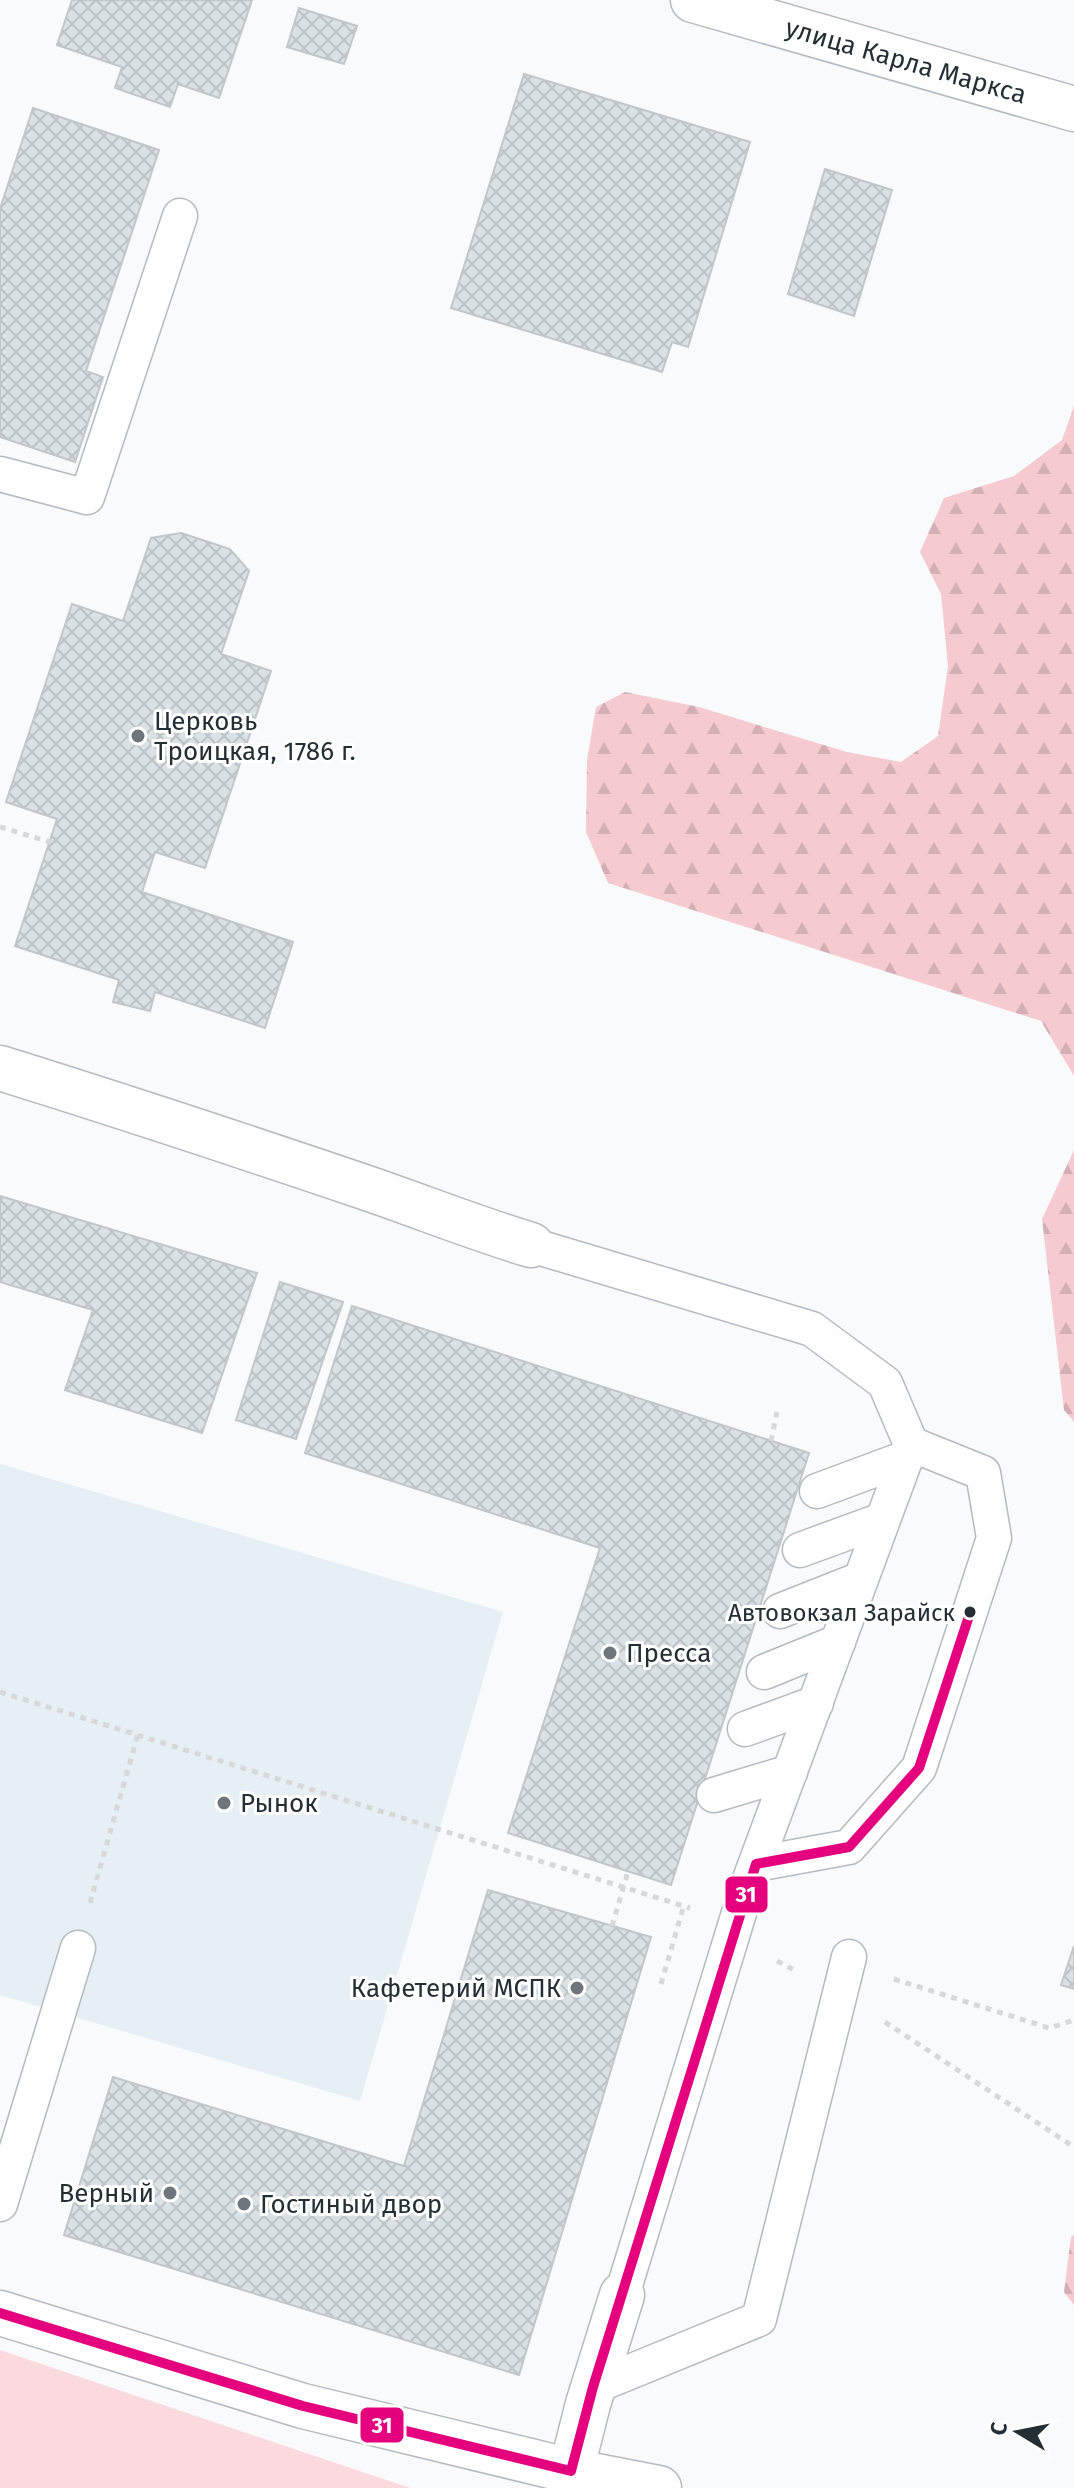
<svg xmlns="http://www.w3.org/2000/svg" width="1074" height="2488" viewBox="0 0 1074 2488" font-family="'Fira Sans',sans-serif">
	<defs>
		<pattern id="forest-firs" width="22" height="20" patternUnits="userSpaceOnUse" patternTransform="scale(2)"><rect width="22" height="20" fill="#f6cad1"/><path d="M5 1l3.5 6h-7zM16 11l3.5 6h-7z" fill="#d3aeb4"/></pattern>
		<pattern id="building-cross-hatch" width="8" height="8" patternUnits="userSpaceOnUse" patternTransform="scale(2)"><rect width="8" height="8" fill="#dbe2e6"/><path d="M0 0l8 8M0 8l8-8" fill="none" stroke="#bcc2c6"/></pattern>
	</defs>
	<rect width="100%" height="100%" fill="#f8fafc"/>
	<path fill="#e6eff4" d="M0,1464l503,148 -143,489 -360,-106z"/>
	<path fill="#fadadf" d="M0,2350l410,138h-410z"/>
	<g fill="url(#forest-firs)">
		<path d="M1074,406v670l-33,-55 -433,-138 -22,-51 1,-72 9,-53 29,-15 74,15 148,45 54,10 37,-26 10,-70 -7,-72 -21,-42 24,-54 70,-22 48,-36z"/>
		<path d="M1074,1150v272l-10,-12 -22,-191z"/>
		<path d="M1074,2235v70l-10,-13 7,-55z"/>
	</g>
	<g fill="url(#building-cross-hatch)" stroke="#c0c6ca" stroke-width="2">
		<path d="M72,0h180l-33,98 -41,-14 -8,23 -55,-19 7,-21 -65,-22z"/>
		<path d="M299,8l58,18 -13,38 -57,-17z"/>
		<path d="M524,74l226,68 -62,205 -16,-5 -10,30 -211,-64z"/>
		<path d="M33,108l126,42 -73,221 17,6 -28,85 -75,-25v-228z"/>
		<path d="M825,169l67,21 -38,126 -66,-22z"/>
		<path d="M181,533l49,16 19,22 -28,83 50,17 -66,197 -50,-16 -13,40 151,50 -28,86 -110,-36 -5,19 -37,-9 6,-22 -104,-34 42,-127 -51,-17 66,-198 51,17 28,-83z"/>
		<path d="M0,1196l257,77 -55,160 -137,-43 28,-80 -93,-28z"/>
		<path d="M280,1282l63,20 -47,137 -60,-19z"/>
		<path d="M352,1306l457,147 -138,432 -163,-52 92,-285 -295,-95z"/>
		<path d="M488,1890l163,47 -132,438 -455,-140 49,-158 291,89z"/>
		<path d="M1074,1946v43l-13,-4z"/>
	</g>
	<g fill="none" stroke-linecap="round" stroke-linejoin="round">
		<g stroke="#b5babe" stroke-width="37">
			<g id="lane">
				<path d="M0,474l87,23 93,-281"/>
				<path d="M531,1245l281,84 73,54 26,61 -165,446 -124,405"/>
				<path d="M817,1491l89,-33"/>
				<path d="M800,1550l82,-30"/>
				<path d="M780,1611l81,-32"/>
				<path d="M764,1672l74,-30"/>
				<path d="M745,1729l71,-26"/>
				<path d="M714,1795l76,-23"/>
				<path d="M756,1864l93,-17 70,-79 75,-230 -11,-65 -72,-29"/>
				<path d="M0,2204l78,-256"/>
				<path d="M593,2387l166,-68 90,-362"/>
			</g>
		</g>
		<g stroke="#b5babe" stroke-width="47">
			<g id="street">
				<path d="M0,1068c122,38 243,78 364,119 56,19 110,41 167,58"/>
				<path d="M571,2471l17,-67 34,-109"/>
			</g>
		</g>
		<g stroke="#b5babe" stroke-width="47">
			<g id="secondary">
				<path d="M693,0l381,109"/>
				<path d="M0,2313l303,93 268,65 88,17"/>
			</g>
		</g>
		<g stroke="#d7d8da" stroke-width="5" stroke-dasharray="6 6" stroke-linecap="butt">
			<path d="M0,827l50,15"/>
			<path d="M771,1441l6,-29"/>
			<path d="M0,1692l690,216"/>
			<path d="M90,1903l48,-169"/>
			<path d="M612,1926l17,-58"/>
			<path d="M777,1961l19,10"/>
			<path d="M894,1979l155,49 25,-8"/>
			<path d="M661,1984l23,-79"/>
			<path d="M885,2022l189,125"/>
		</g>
		<use href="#lane" stroke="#fefeff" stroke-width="34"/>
		<use href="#street" stroke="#fefeff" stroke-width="44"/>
		<use href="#secondary" stroke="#fefeff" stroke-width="44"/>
		<g stroke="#fff" stroke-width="16">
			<path id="bus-1" d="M0,2313l303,93 268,65 22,-84 163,-523 93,-17 70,-79 52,-158"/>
		</g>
		<use href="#bus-1" stroke="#e5007d" stroke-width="10"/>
	</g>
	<g fill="#6e767b" stroke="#fff" stroke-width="3">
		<circle cx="138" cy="736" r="8"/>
		<circle cx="610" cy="1653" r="8"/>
		<circle cx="224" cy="1803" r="8"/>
		<circle cx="577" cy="1988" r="8"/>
		<circle cx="170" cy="2193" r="8"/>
		<circle cx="244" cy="2204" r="8"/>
	</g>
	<circle fill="#242f35" stroke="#fff" stroke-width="3" cx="970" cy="1612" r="7"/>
	<g text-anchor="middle" stroke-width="6" stroke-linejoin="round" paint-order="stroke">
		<g font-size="24" fill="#242f35" stroke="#fff" text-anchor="end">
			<text x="955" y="1621">Автовокзал Зарайск</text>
		</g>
		<g font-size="26" fill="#242f35" stroke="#fff">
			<text transform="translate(906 61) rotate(16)" y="9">улица Карла Маркса</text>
		</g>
		<g font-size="26" fill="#242f35" stroke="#fff" text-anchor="start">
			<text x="154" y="730">Церковь<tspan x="154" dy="30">Троицкая, 1786 г.</tspan></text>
			<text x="626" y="1662">Пресса</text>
			<text x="240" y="1812">Рынок</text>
			<text x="561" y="1997" text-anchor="end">Кафетерий МСПК</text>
			<text x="154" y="2202" text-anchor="end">Верный</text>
			<text x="260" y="2213">Гостиный двор</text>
		</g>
	</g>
	<g stroke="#fff" stroke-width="3">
		<rect x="724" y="1875" width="45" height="39" rx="8" fill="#e5007d"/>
		<rect x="359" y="2406" width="46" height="38" rx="8" fill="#e5007d"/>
	</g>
	<g font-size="22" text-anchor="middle" font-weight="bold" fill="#fff">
		<text x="746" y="1902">31</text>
		<text x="382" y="2433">31</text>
	</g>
	<g transform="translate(1018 2432) rotate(280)" stroke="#ffffff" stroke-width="6" paint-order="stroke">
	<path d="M0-6L14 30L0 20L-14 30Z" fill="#242f35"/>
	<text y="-12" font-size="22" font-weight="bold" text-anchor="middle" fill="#242f35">С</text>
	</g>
</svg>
